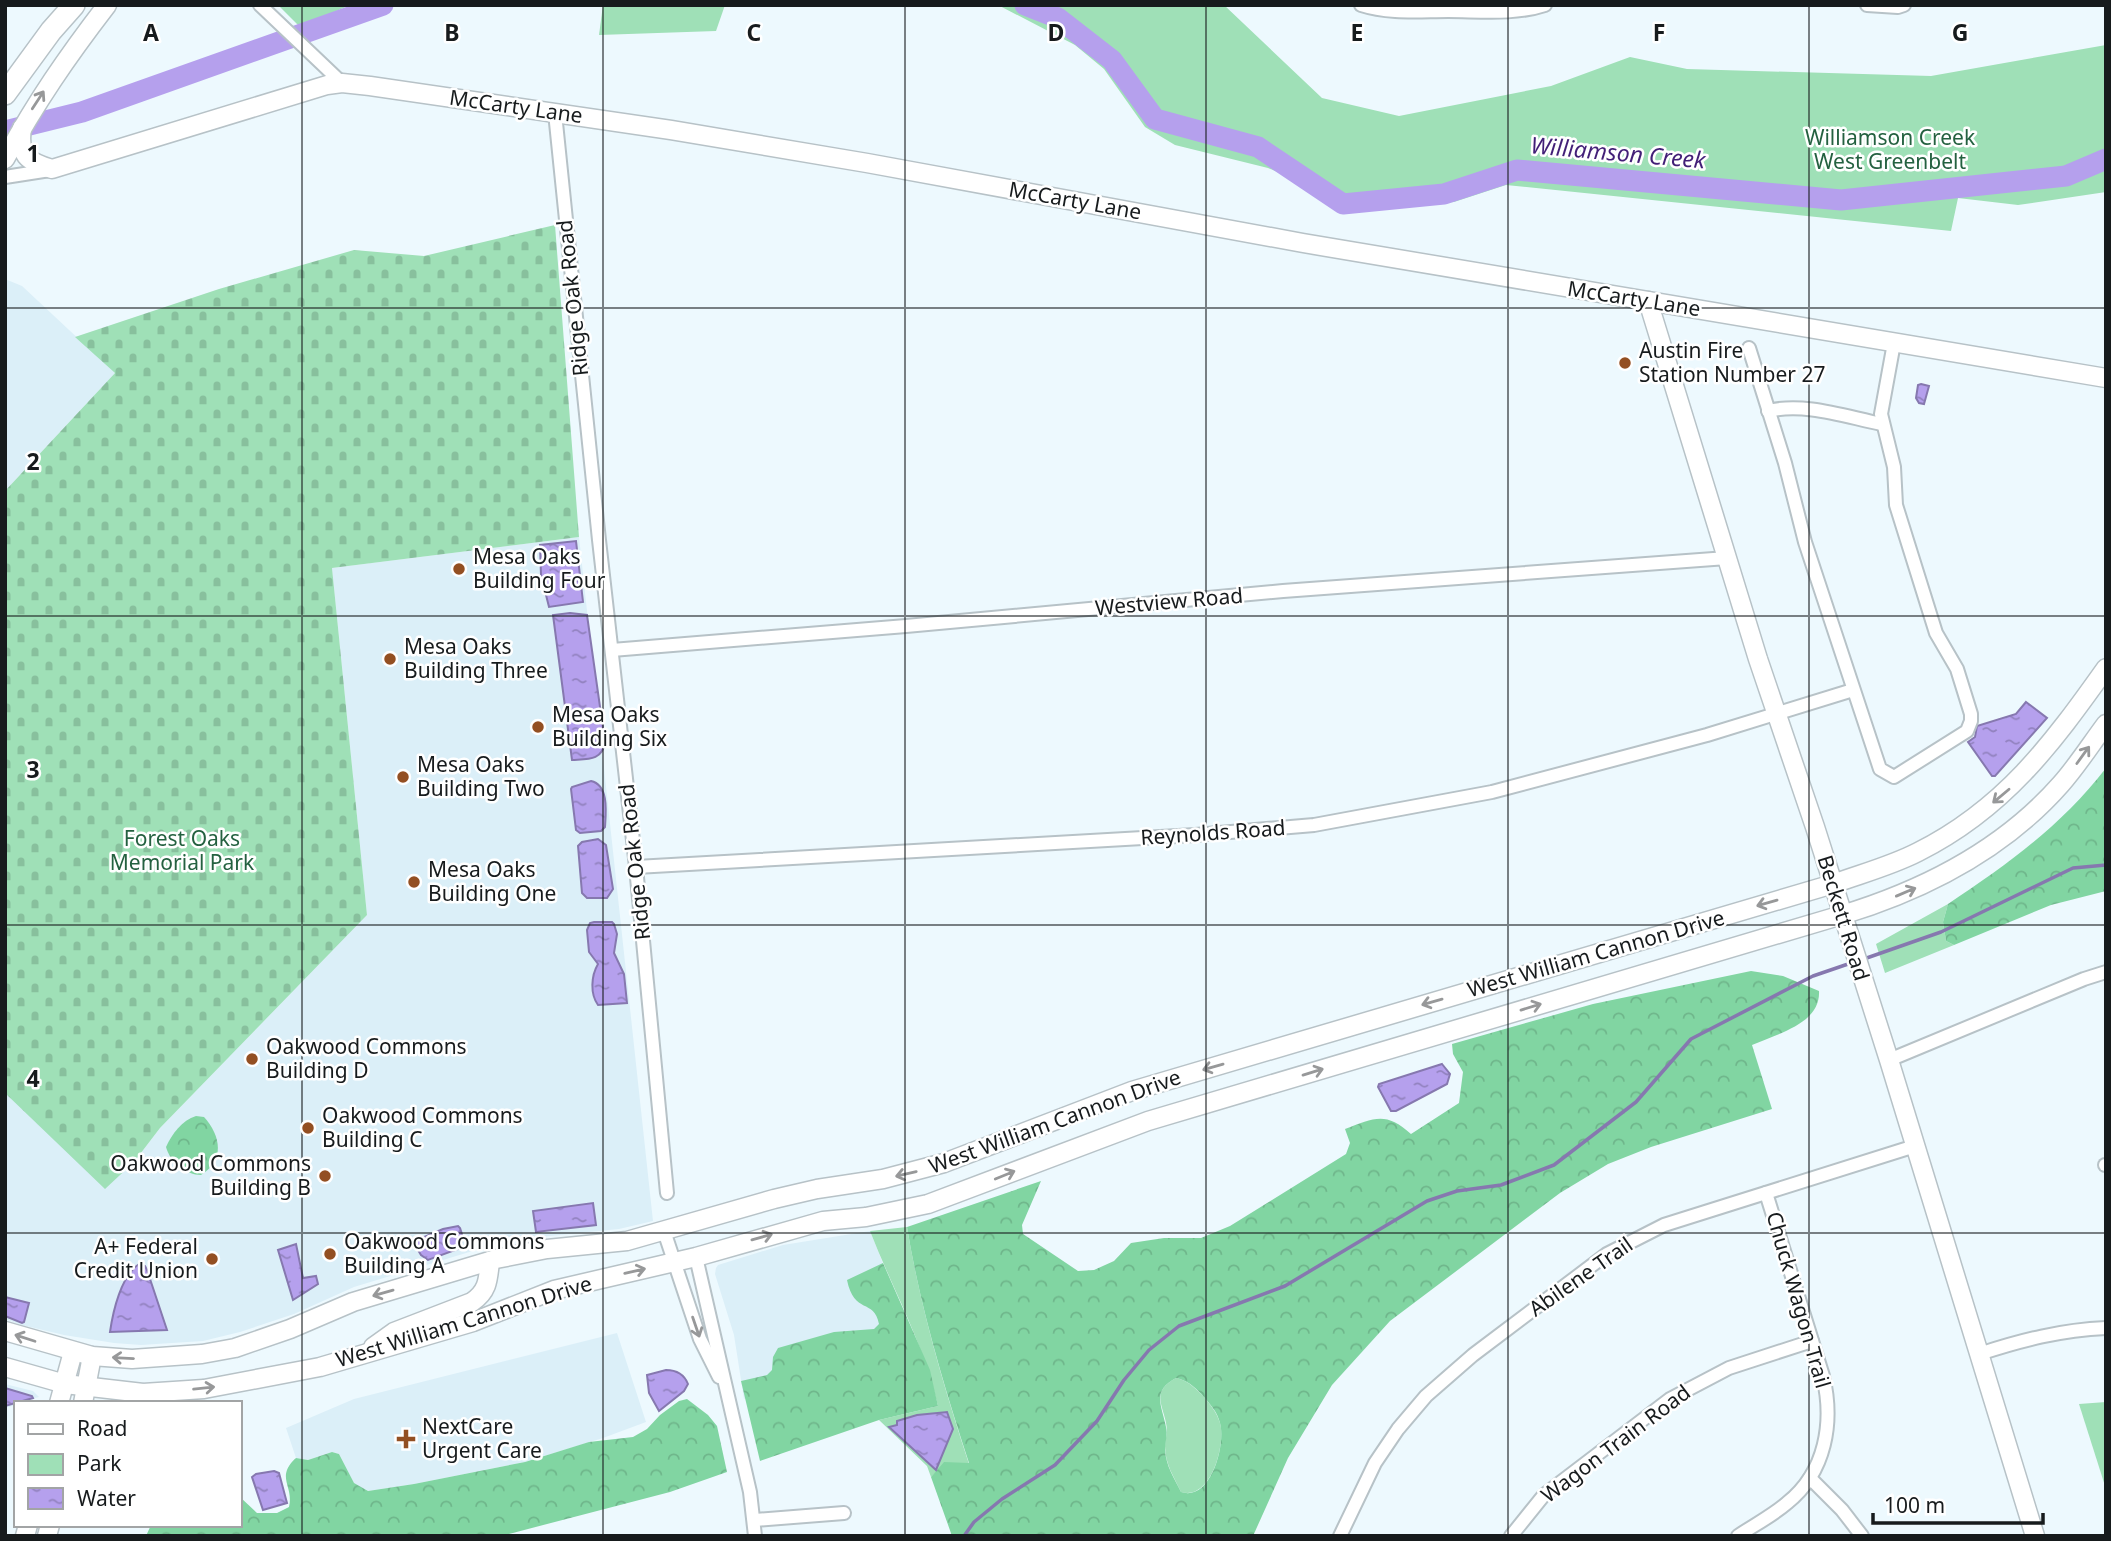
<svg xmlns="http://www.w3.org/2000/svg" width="2111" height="1541" viewBox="0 0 2111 1541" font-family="'Noto Sans',sans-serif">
	<defs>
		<pattern id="forest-crowns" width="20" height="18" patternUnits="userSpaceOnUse" patternTransform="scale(1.75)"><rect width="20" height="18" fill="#81d5a2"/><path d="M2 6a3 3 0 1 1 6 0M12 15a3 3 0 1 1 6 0" fill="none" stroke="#6fb68b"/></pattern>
		<pattern id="cemetery-stones" width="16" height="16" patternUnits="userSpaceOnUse" patternTransform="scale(1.75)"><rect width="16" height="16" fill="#9fe0b7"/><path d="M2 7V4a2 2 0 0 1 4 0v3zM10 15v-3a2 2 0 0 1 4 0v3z" fill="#88c09d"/></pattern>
		<pattern id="water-ripples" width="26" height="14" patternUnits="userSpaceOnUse" patternTransform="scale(1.75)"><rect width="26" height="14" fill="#b5a0ed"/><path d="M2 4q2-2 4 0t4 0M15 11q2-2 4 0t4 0" fill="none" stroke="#9282bf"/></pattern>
	</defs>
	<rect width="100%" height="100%" fill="#edf9fe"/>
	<g fill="#dbeff8">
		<path d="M5,279l17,7 93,87 -110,118z"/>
		<path d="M579,537l74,684 -34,8 -110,11 -155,47 -60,27 -54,18 -37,9 -62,4 -27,-2 -50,-8 -42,-10 -17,-6v-226l129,69 26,-34 207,-213 -35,-347z"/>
		<path d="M870,1231l22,55 13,27 -161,86 -10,-64 -19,-61 1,-6 2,-3 65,-20z"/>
		<path d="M617,1333l29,89 -43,16 -78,24 -111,22 -46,7 -14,-7 -15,-30 -7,-2 -24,8 -12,-2 -10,-30 68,-29z"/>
		<path d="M5,1384l28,7 6,6 -23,6v2l-11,3z"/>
	</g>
	<g fill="#9fe0b7">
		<path d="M278,5h72l-50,22z"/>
		<path d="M603,5h122l-9,26 -117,4z"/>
		<path d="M998,5h226l98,93 77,18 152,-30 79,-29 57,12 244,7 175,-31v147l-88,13 -60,-7 -7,33 -445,-46 -52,17 -54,4 -56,-5 -76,-33 -93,-23 -30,-18 -41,-58 -29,-24z"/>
		<path d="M1948,904l-5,18 3,19 8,4 -69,28 -9,-29z"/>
		<path d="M907,1227c13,80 37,160 62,237l-33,8 -5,5 -4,-11 -48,-46 59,-14c-14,-62 -45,-116 -68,-175z"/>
		<path d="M1176,1378c11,2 18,9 26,17 8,9 14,16 18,28 6,21 -9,78 -39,69 -7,-15 -16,-28 -16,-46 0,-5 2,-11 2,-16 -1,-22 -19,-37 9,-52z"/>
		<path d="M2106,1402v87l-27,-85z"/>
	</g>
	<g fill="url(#forest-crowns)" fill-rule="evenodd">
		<path d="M2106,768v123l-55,14 -97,40 -8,-4 -3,-19 5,-18c60,-40 113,-78 158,-136z"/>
		<path d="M1751,971l32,5 36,15c2,33 -43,43 -67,54l20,64 -121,38 -43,17 -48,29 -170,128 -58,64 -44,73 -35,78h-301l-21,-59 13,-15 25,1c-25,-77 -49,-156 -62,-236l134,-46 -19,44 1,9 55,37 16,-1 20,-9 17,-18 33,-5h37l29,-12 116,-72 4,-11 -5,-14c29,-11 41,-18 66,5l48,-31 4,-31 -10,-18 -1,-10 141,-40zM1176,1378c11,2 19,9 26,17 8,9 15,16 18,28 6,21 -9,79 -39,69 -7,-14 -15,-26 -16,-42 0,-8 3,-16 1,-23 -4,-21 -15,-36 10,-49z"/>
		<path d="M196,1116l8,1c17,19 21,43 -3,58 -15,0 -31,-13 -35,-28 6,-13 16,-27 30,-31z"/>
		<path d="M883,1263l47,107 8,36 -59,14 -119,41 -19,-80 26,-6 5,-5 1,-13 5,-9 56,-16 40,-3 5,-5c-5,-26 -25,-9 -32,-44z"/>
		<path d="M687,1399l21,16 9,11 10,46 -57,20 -169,44h-355l5,-11h28l3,3 7,-3h51v-28l17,16h20l12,-6c5,-21 -14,-30 7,-49l12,2 24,-8 7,2 15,29 14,8 46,-7 111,-22 64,-20 44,-5 14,-8 13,-14 19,-14z"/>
	</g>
	<path fill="url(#cemetery-stones)" d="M555,225l24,312 -247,31 35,347 -207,213 -26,34 -29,27 -100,-96v-602l110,-118 -40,-36 144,-48 135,-39 70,6z"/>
	<g fill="url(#water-ripples)" stroke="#8678af" stroke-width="2">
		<path d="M1921,384l8,2 -5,18 -5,-1 -3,-5 2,-13z"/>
		<path d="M576,541l7,61 -34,5 -8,-32 -1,-30z"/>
		<path d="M570,613l17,2 18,127c-3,19 -17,17 -33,18l-19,-145z"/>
		<path d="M2026,702l21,16 -52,58h-3l-24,-34 7,-5 2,-11 39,-12z"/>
		<path d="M591,781c18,4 15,31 14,46l-4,4 -21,2 -4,-3 -5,-41 1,-2z"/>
		<path d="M598,839l8,6 7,44 -6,9h-20l-5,-5 -4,-47 4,-4z"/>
		<path d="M594,922h18l2,2 3,10 -3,19 10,21 3,29 -29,2c-8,-11 -7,-29 0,-41l-9,-12 -2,-22 3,-7z"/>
		<path d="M1442,1064l8,10 -3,10 -51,27h-5l-13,-24 1,-3z"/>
		<path d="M593,1203l3,22 -60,7 -3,-21z"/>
		<path d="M458,1226l2,2c3,7 3,15 -2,21l-30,11 -7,-5 -6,-10 2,-5 26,-11z"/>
		<path d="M296,1244l7,34 13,-2 2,8 -25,16 -15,-50z"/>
		<path d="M139,1264l6,2 2,4 20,60 -57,2c3,-21 11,-56 29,-68z"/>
		<path d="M5,1297l24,6 -5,19 -2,1 -17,-7z"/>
		<path d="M666,1370c10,0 18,4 22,14l-4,7 -25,20 -10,-18 -2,-18z"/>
		<path d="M5,1388l27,8 1,2 -28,8z"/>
		<path d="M947,1412l6,17 -17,41 -47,-43 8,-2v-4l20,-6z"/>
		<path d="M274,1471l5,2 8,30 -24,7 -11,-33 4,-3z"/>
	</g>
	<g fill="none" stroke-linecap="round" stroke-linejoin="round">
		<g stroke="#8678af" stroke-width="3.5">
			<path d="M1861,960l80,-28 132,-64 33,-3"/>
			<path d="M964,1536l10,-14 28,-23 53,-34 42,-44 27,-41 25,-30 30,-24 106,-40 142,-85 30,-10 44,-6 53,-20 82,-63 55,-63 122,-63 38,-13"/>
		</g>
		<g stroke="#b5a0ed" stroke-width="21">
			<path d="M1025,5l33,13 54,42 43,59 103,28 85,57 101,-10 73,-24 324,30 225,-24 40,-17"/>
			<path d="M5,131l77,-19 301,-107"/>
		</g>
		<g stroke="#b7c2c7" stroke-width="16">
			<g id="street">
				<path d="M260,5l82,78"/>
				<path d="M1361,5c28,9 58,6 87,6 31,0 67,4 97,-6"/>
				<path d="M1867,5l31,2 6,-2"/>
				<path d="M555,113l44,427 37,327 31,326"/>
				<path d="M5,177l45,-7"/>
				<path d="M1749,348l36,115 20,79 75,227 14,8 73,-46 4,-10v-7l-14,-45 -21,-36 -40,-128 -2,-38 -13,-53 13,-71"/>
				<path d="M1768,411c37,-9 78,6 114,13"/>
				<path d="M612,650l294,-24 377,-35 444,-33"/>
				<path d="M636,867l559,-32 119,-10 178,-33 215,-57 146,-45"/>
				<path d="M1889,1060l195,-81 22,-7"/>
				<path d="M2105,1165h1"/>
				<path d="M664,1231l36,108 19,38"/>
				<path d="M696,1257l54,235 5,44"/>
				<path d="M1979,1354c43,-14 82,-24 127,-26"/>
				<path d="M1810,1478l32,32 20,26"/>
				<path d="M755,1520l89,-7"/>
				<path d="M1340,1536l35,-73 23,-34 28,-33 47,-41 134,-101 57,-29 251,-79"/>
				<path d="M1511,1536l33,-41 126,-96 59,-31 83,-27"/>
				<path d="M1738,1536c16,-11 34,-20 49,-33 39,-31 47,-81 36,-127l-57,-183"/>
			</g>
		</g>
		<g stroke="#b7c2c7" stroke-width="21">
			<g id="secondary">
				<path d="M22,128c-4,26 5,34 30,41l275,-84 15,-2 28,3 301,44 196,33 436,80 803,135"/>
				<path d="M5,159c31,-57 62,-102 102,-154"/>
				<path d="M1648,301l110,358 57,168 74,233 146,476"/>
				<path d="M5,1331l87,25 40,3 70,-5 33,-6 55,-19 63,-27 143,-43 51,-10 80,-8 147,-42 43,-10 66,-10 61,-16 188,-72 701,-207c27,-10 58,-18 85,-32 86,-43 134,-108 188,-184"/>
				<path d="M373,1347l21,-15 78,-30c16,-11 16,-22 18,-41"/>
				<path d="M5,1367l60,17 78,9 61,-4 116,-22 153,-45 81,-32 142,-33 127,-36 43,-4 62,-13 220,-83 694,-206c82,-25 161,-65 219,-131 16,-18 30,-40 45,-60"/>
				<path d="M59,1403l14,-51"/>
				<path d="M83,1403l9,-47"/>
				<path d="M25,1536l3,-11"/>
				<path d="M47,1536l3,-11"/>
			</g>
		</g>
		<g stroke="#b7c2c7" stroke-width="24">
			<path id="highway" d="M5,94l46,-63 23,-26"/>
		</g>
		<use href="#street" stroke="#fff" stroke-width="12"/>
		<use href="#secondary" stroke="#fff" stroke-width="18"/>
		<use href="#highway" stroke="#fff" stroke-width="21"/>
	</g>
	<defs><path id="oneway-shaft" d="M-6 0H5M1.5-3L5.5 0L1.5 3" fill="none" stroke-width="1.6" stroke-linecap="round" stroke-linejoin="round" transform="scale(1.75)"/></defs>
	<g stroke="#979899">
		<use href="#oneway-shaft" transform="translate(38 100) rotate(-57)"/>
		<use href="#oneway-shaft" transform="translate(2083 755) rotate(-54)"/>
		<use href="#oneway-shaft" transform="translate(2001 796) rotate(140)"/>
		<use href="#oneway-shaft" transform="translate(1906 892) rotate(-23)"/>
		<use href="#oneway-shaft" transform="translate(1767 903) rotate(164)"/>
		<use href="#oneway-shaft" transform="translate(1432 1002) rotate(164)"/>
		<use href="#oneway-shaft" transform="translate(1531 1007) rotate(-17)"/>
		<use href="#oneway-shaft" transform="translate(1213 1067) rotate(164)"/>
		<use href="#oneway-shaft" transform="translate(1313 1072) rotate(-17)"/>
		<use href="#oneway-shaft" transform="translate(906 1174) rotate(167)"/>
		<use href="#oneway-shaft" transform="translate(1005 1175) rotate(-22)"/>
		<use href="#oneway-shaft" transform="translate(762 1237) rotate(-16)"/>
		<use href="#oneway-shaft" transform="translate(635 1271) rotate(-13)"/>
		<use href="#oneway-shaft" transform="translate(383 1293) rotate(164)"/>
		<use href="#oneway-shaft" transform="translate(696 1327) rotate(71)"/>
		<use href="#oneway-shaft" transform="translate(25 1338) rotate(-162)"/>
		<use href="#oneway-shaft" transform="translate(123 1358) rotate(-177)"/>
		<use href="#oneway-shaft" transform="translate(204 1388) rotate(-6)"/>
	</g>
	<path fill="none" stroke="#171b1d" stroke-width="2" stroke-opacity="0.55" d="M302,5v1531M603,5v1531M905,5v1531M1206,5v1531M1508,5v1531M1809,5v1531M5,308h2101M5,616h2101M5,925h2101M5,1233h2101"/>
	<g fill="#934f22" stroke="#fff" stroke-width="2.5">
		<circle cx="1625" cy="363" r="7"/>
		<circle cx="459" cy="569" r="7"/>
		<circle cx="390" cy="659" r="7"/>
		<circle cx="538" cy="727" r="7"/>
		<circle cx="403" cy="777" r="7"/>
		<circle cx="414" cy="882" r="7"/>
		<circle cx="252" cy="1059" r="7"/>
		<circle cx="308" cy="1128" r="7"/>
		<circle cx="325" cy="1176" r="7"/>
		<circle cx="330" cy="1254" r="7"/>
		<circle cx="212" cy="1259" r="7"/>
		<path d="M402.5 1428.5h7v7h7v7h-7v7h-7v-7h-7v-7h7z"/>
	</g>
	<g text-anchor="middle" stroke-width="5" stroke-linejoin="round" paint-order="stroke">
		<g font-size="21" fill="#171b1d" stroke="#fff">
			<text transform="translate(516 107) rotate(8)" y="7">McCarty Lane</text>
			<text transform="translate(1075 201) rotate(10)" y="7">McCarty Lane</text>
			<text transform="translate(573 298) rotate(-96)" y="7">Ridge Oak Road</text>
			<text transform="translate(1634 299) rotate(9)" y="7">McCarty Lane</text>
			<text transform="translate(1169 602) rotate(-5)" y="7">Westview Road</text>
			<text transform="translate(1213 833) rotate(-4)" y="7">Reynolds Road</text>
			<text transform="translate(635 862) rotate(-96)" y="7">Ridge Oak Road</text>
			<text transform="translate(1843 918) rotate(73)" y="7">Beckett Road</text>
			<text transform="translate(1596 954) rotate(-16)" y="7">West William Cannon Drive</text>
			<text transform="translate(1055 1122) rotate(-20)" y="7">West William Cannon Drive</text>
			<text transform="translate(1581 1277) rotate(-35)" y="7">Abilene Trail</text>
			<text transform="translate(1798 1300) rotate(74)" y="7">Chuck Wagon Trail</text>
			<text transform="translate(464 1322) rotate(-17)" y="7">West William Cannon Drive</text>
			<text transform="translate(1616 1444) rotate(-37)" y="7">Wagon Train Road</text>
		</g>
		<g font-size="21" fill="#246140" stroke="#fff">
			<text x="1890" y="145">Williamson Creek<tspan x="1890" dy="24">West Greenbelt</tspan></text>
			<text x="182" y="846">Forest Oaks<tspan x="182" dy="24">Memorial Park</tspan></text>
		</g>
		<g font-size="21" fill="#171b1d" stroke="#fff" text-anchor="start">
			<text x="1639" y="358">Austin Fire<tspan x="1639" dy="24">Station Number 27</tspan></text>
			<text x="473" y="564">Mesa Oaks<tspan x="473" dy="24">Building Four</tspan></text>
			<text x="404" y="654">Mesa Oaks<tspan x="404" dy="24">Building Three</tspan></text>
			<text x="552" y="722">Mesa Oaks<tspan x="552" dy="24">Building Six</tspan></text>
			<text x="417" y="772">Mesa Oaks<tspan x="417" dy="24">Building Two</tspan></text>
			<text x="428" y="877">Mesa Oaks<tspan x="428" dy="24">Building One</tspan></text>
			<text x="266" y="1054">Oakwood Commons<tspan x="266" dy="24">Building D</tspan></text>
			<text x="322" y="1123">Oakwood Commons<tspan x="322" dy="24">Building C</tspan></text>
			<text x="311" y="1171" text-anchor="end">Oakwood Commons<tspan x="311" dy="24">Building B</tspan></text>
			<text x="344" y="1249">Oakwood Commons<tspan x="344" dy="24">Building A</tspan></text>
			<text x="198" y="1254" text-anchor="end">A+ Federal<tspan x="198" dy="24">Credit Union</tspan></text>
			<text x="422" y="1434">NextCare<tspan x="422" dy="24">Urgent Care</tspan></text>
		</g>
		<g font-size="23" font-style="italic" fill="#421f77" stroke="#fff">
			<text transform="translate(1618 153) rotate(5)" y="8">Williamson Creek</text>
		</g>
	</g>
	<g font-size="23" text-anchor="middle" font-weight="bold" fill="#171b1d" stroke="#fff" stroke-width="5" stroke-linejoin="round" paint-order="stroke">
		<text x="151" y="41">A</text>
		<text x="452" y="41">B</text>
		<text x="754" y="41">C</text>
		<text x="1056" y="41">D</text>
		<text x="1357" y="41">E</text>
		<text x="1659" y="41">F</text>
		<text x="1960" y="41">G</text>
		<text x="33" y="162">1</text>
		<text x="33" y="470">2</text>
		<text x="33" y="778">3</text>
		<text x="33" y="1087">4</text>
	</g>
	<rect width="2111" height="1541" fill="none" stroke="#171b1d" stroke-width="14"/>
	<rect x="14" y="1401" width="228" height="126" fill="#ffffff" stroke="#a2a4a5" stroke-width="2"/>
	<rect x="28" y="1424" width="35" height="10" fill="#ffffff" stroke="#a2a4a5" stroke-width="2"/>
	<text x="77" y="1436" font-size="21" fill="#171b1d">Road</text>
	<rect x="28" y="1454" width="35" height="21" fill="#9fe0b7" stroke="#a2a4a5" stroke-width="2"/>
	<text x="77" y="1471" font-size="21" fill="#171b1d">Park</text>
	<rect x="28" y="1488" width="35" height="21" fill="url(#water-ripples)" stroke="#a2a4a5" stroke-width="2"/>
	<text x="77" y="1506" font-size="21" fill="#171b1d">Water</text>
	<path d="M1873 1513v10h170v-10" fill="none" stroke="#171b1d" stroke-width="3.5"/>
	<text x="1884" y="1513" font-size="21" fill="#171b1d" stroke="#ffffff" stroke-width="5" paint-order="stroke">100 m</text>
</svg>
